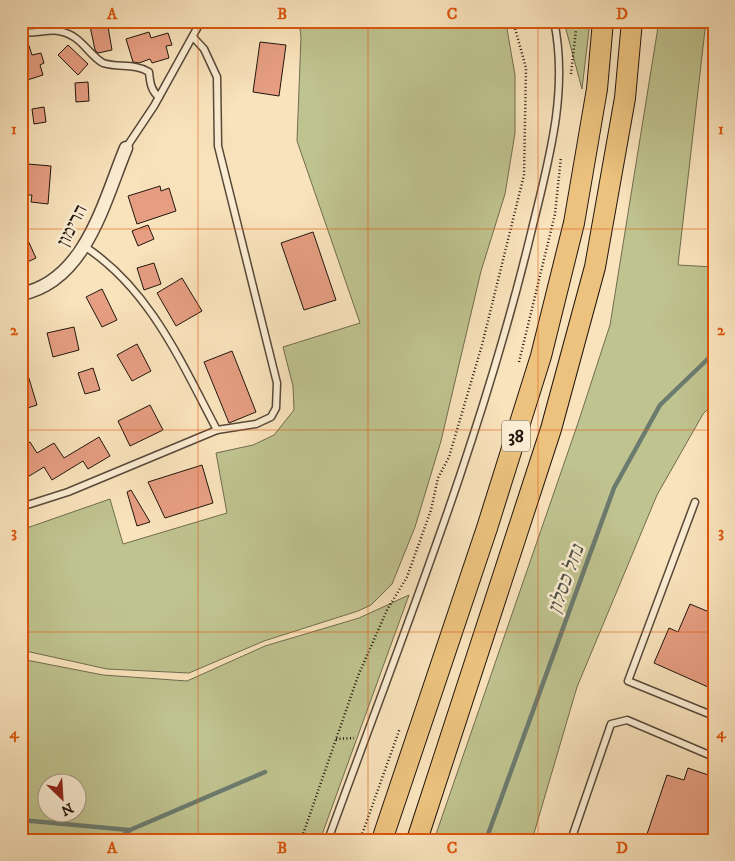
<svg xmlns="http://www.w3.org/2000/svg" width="735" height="861" viewBox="0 0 735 861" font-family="'IM FELL DW Pica','Frank Ruhl Libre',serif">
	<rect width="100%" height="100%" fill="#f9e3bc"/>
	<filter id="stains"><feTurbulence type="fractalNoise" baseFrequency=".004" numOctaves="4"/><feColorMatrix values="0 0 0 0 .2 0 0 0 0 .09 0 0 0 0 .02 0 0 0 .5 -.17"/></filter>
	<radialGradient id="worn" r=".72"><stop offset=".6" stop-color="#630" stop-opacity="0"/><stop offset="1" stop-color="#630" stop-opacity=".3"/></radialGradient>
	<g fill="#bfc38f" stroke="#706c4e" fill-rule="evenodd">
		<path d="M299,21h204l4,8 8,46v58l-10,61 -24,77 -40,170 -26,86 -23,57 -21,21 -13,6 -94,30 -75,32 -82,-4 -86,-19v-120l89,-31 13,45 104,-31 -11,-60 37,-8 21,-10 20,-25 -1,-24 -10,-39 77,-24 -63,-182 4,-104z"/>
		<path d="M564,21h26l-8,68 -18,-67z"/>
		<path d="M659,21h47l-28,244 36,2v136l-11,11 -46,81 -80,192 -45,153h-98l144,-417 32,-98z"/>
		<path d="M409,595l-89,245h-299v-181l82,16 84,6 78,-35 94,-28zM48,784h30v30h-30z"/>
	</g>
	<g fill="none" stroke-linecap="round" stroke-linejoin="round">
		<g stroke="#6c7b6f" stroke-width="4.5">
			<path d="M21,820l108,10"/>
			<path d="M117,840l13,-10 135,-58"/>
			<path d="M486,840l128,-352 46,-83 54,-52"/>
		</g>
	</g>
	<g fill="#e69e82" stroke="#21160d">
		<path d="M89,21h18l5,29 -14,3 -3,-3z"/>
		<path d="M149,32l2,6 17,-5 4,12 -6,1 3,12 -17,5 -2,-4 -11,4 -6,-1 -7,-23z"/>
		<path d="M21,37h5l6,18 9,-2 3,10 -4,2 3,10 -22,7z"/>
		<path d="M260,42l26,3 -7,51 -26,-4z"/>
		<path d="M68,45l20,19 -10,11 -20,-20z"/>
		<path d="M88,82l1,19 -13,1 -1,-19z"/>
		<path d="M44,107l2,15 -12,2 -2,-15z"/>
		<path d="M28,164l23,2 -3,38 -17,-2 1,-7h-6z"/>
		<path d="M160,186l1,5 8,-3 7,23 -39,13 -9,-28z"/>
		<path d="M21,225l15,33 -15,7z"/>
		<path d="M148,225l6,14 -16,7 -6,-15z"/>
		<path d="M313,232l23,68 -32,10 -23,-67z"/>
		<path d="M154,263l7,21 -17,6 -7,-22z"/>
		<path d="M182,278l20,33 -26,15 -19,-33z"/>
		<path d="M102,289l15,31 -15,7 -16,-30z"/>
		<path d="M74,327l5,23 -26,7 -6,-24z"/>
		<path d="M137,344l14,27 -19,10 -15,-26z"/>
		<path d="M232,351l24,61 -27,11 -25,-61z"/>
		<path d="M21,362h3l13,43 -16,5z"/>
		<path d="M93,368l7,22 -15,4 -7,-21z"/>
		<path d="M150,405l13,25 -33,16 -12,-25z"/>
		<path d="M99,437l11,19 -22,13 -5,-8 -31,19 -8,-13 -18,11 -5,-8v-22l9,-6 7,11 17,-10 10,15z"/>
		<path d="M202,465l11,38 -48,15 -17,-36z"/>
		<path d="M131,490l19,32 -13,4 -10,-34z"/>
		<path d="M690,604l24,10v60l-6,13 -54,-24 15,-35 9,4z"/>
		<path d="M688,768l26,9v63h-69l22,-65 17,5z"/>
	</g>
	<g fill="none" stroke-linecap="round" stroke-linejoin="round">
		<g stroke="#574939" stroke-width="9">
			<g id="service">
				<path d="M21,32c20,3 33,-8 53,5 10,6 19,21 29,26 15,5 32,0 46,9 1,10 2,19 10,25"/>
				<path d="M126,148l28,-42 47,-85"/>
				<path d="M84,246c66,43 97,116 133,184"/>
				<path d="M695,502l-67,179 86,35"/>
				<path d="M21,507l47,-15 149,-62 39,-6 15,-7 5,-9 1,-25 -59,-237 -1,-69 -13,-28 -11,-12"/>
				<path d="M328,840c73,-201 153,-399 203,-607 17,-70 38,-141 23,-212"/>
				<path d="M571,840l40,-116 16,-4 87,37"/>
			</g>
		</g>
		<g stroke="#574939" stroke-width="15">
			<path id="minor" d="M21,294c65,-13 83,-93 105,-146"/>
		</g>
		<g stroke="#21160d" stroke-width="22">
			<g id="trunk">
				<path d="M382,840l105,-312 54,-172 33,-133 23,-134 6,-68"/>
				<path d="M417,840l134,-411 44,-162 30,-169 7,-77"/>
			</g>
		</g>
		<g stroke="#21160d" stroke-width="2.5" stroke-dasharray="1 2.5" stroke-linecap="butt">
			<path d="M571,74l6,-53"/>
			<path d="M519,362l36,-148 6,-57"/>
			<path d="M336,739l18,-1"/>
			<path d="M301,840l57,-164 29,-66 20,-33 24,-67 7,-32 11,-21 33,-112 42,-170 2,-107 -13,-47"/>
			<path d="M360,840l40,-112"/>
		</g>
		<use href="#service" stroke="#fbedd3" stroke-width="6"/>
		<use href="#minor" stroke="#fbedd3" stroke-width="12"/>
		<use href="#trunk" stroke="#ecc27e" stroke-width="20"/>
	</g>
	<path fill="none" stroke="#de560c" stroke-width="1" stroke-opacity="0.55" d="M198,21v819M368,21v819M538,21v819M21,229h693M21,430h693M21,632h693"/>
	<g text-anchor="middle" stroke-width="5" stroke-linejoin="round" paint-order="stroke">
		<rect fill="#fbedd3" stroke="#625648" stroke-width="1" x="502" y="420.5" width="28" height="31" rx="4"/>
		<g font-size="18" font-weight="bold" fill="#21160d">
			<text x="516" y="442">38</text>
		</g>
		<g font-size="19" fill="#21160d" stroke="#fbedd3">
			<text transform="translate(71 225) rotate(-63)" y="7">הרימון</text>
		</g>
		<g font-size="20" font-style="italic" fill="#4d5146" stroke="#fbedd3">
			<text transform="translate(565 579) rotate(-70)" y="7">נחל כסלון</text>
		</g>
	</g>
	<rect width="735" height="861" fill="none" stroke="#f9e3bc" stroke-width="55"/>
	<g transform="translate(62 798) rotate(155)"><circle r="24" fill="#fbedd3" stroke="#a49784"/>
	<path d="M0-4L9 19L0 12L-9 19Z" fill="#8f2418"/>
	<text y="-8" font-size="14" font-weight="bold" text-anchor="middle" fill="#21160d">N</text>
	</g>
	<rect x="28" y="28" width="680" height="806" fill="none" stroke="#de560c" stroke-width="2"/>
	<g font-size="16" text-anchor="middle" font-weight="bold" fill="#de560c">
		<text x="112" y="19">A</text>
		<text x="282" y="19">B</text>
		<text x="452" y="19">C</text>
		<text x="622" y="19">D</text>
		<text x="14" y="134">1</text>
		<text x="721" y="134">1</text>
		<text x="14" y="335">2</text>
		<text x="721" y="335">2</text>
		<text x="14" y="537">3</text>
		<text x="721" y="537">3</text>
		<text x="14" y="738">4</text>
		<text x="721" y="738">4</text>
		<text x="112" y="853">A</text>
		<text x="282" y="853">B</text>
		<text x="452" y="853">C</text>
		<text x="622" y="853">D</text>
	</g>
	<rect width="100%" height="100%" filter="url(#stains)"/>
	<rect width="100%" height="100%" fill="url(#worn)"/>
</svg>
